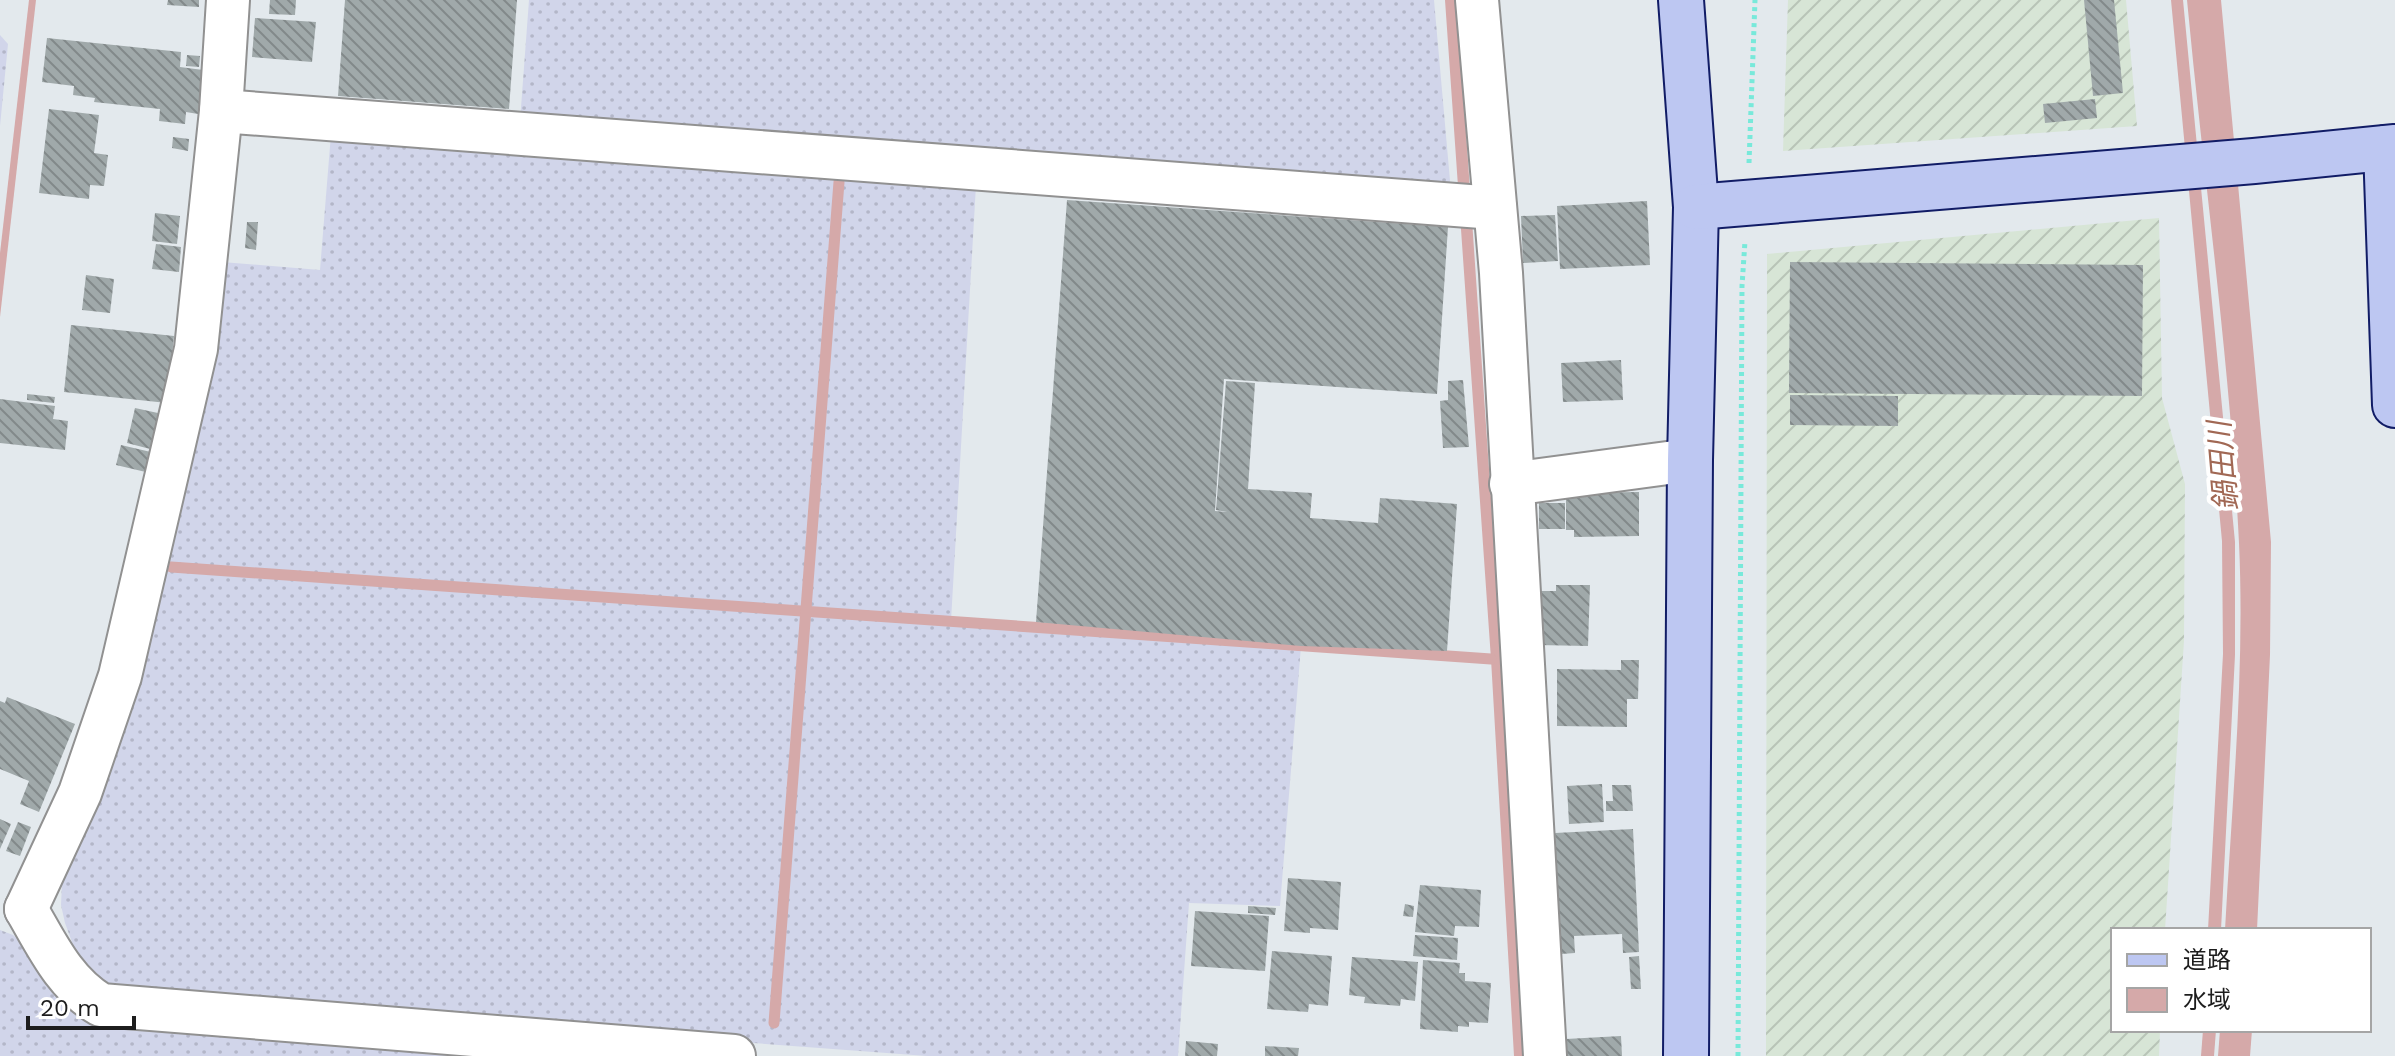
<svg xmlns="http://www.w3.org/2000/svg" width="2395" height="1056" viewBox="0 0 2395 1056" font-family="'Work Sans','Noto Sans JP',sans-serif">
	<defs>
		<pattern id="industrial-furrows" width="10" height="10" patternUnits="userSpaceOnUse" patternTransform="scale(2)"><rect width="10" height="10" fill="#d7e5d6"/><path d="M-1 1l2-2M0 10L10 0M9 11l2-2" fill="none" stroke="#b8c4b7"/></pattern>
		<pattern id="farmland-dots" width="8" height="8" patternUnits="userSpaceOnUse" patternTransform="scale(2)"><rect width="8" height="8" fill="#d1d5ea"/><path d="M2 2h.1M6 6h.1" fill="none" stroke="#b3b6c8" stroke-width="1.8" stroke-linecap="round"/></pattern>
		<pattern id="building-back-hatch" width="6" height="6" patternUnits="userSpaceOnUse" patternTransform="scale(2)"><rect width="6" height="6" fill="#a0a9aa"/><path d="M-1 5l2 2M0 0l6 6M5-1l2 2" fill="none" stroke="#82898a"/></pattern>
	</defs>
	<rect width="100%" height="100%" fill="#e3e9ed"/>
	<g fill="url(#industrial-furrows)">
		<path d="M1788,0h338l11,126 -354,25z"/>
		<path d="M2159,218l3,180 23,86 -1,157 -19,289h-52v100h47l-1,26h-393l1,-802z"/>
	</g>
	<g fill="url(#farmland-dots)">
		<path d="M529,0h905l17,192 -931,-71z"/>
		<path d="M0,35l8,9 -8,82z"/>
		<path d="M331,134l645,51 -25,436 350,25 -21,260 -91,-3 -11,153h-251l-805,-60 -40,-27 -17,-46 -4,-18 1,-22 35,-79 125,-542 98,8z"/>
		<path d="M0,930l13,5 17,15 45,58 411,48h-486z"/>
	</g>
	<g fill="#d5a9a9">
		<path d="M29,0h7l-36,317v-64z"/>
		<path d="M1445,0h12l44,645 23,411h-10l-23,-397z"/>
		<path d="M2171,0h12l52,542v113l-14,275h-13l15,-276 -1,-113z"/>
		<path d="M2187,0h34l50,542 -1,113 -13,275h-32c7,-129 20,-258 14,-387 -9,-181 -35,-362 -52,-543z"/>
		<path d="M2203,1030h13l-2,26h-13z"/>
		<path d="M2220,1030h32l-2,26h-32z"/>
	</g>
	<g fill="none" stroke-linecap="round" stroke-linejoin="round">
		<g stroke="#d5a9a9" stroke-width="11">
			<path d="M171,567l1320,92"/>
			<path d="M774,1023l65,-841"/>
		</g>
	</g>
	<g fill="url(#building-back-hatch)">
		<path d="M168,0h31v7l-32,-2z"/>
		<path d="M270,0h26l-1,15 -26,-1z"/>
		<path d="M345,0h172l-8,109 -171,-13z"/>
		<path d="M2084,0h30l9,93 -30,3z"/>
		<path d="M255,18l61,4 -4,40 -60,-5z"/>
		<path d="M47,38l134,14 -1,15 23,3 -5,44 -12,-2 -1,12 -26,-3 1,-12 -66,-7 1,-4 -22,-3 1,-9 -32,-4z"/>
		<path d="M187,55l13,1 -1,11 -13,-1z"/>
		<path d="M2095,99l2,19 -52,5 -2,-19z"/>
		<path d="M49,109l50,6 -5,38 14,2 -4,31 -14,-1 -1,14 -50,-6z"/>
		<path d="M173,137l16,2 -1,12 -16,-3z"/>
		<path d="M1067,200l381,27 -11,167 -213,-15 -9,132 12,1 -11,-2 10,-129 29,2 -7,106 64,4 -2,25 68,5 2,-25 77,6 -10,147 -146,-5 -265,-24z"/>
		<path d="M1647,201l3,64 -90,4 -3,-63z"/>
		<path d="M155,213l25,3 -3,28 -25,-3z"/>
		<path d="M1555,215l3,46 -35,2 -2,-47z"/>
		<path d="M247,222h11l-2,28 -11,-2z"/>
		<path d="M156,244l25,3 -2,25 -27,-3z"/>
		<path d="M1790,262l353,3 -1,131 -353,-3z"/>
		<path d="M86,275l28,4 -4,34 -28,-3z"/>
		<path d="M71,325l103,11 -7,67 -103,-11z"/>
		<path d="M1621,360l2,40 -60,2 -2,-39z"/>
		<path d="M1463,380l6,67 -26,1 -3,-47 8,-1v-19z"/>
		<path d="M27,394l28,3 -1,6 -27,-3z"/>
		<path d="M1790,395l108,1v30l-108,-1z"/>
		<path d="M0,399l55,7 -2,13 15,2 -3,29 -65,-7z"/>
		<path d="M135,408l32,7 -9,36 -31,-8z"/>
		<path d="M121,445l34,8 -5,20 -34,-8z"/>
		<path d="M1639,492v44l-65,1v-7h-8v-37z"/>
		<rect x="1539" y="503" width="26" height="26"/>
		<path d="M1556,585h34l-2,61 -51,-1v-47h4v-7h15z"/>
		<path d="M1621,660h18l-1,39h-11v28l-70,-1v-57l64,1z"/>
		<path d="M7,697l68,27 -36,88 -19,-8 9,-23 -29,-12v-68l5,2z"/>
		<path d="M1602,784l2,38 -35,2 -2,-38z"/>
		<path d="M1612,785h19l2,26h-27v-10h7z"/>
		<path d="M0,819l11,5 -11,25z"/>
		<path d="M18,822l13,5 -11,29 -14,-5z"/>
		<path d="M1633,829l6,123 -16,1 -1,-19 -48,2 1,17 -14,1 -6,-121z"/>
		<path d="M1288,878l53,4 -3,48 -28,-2v5l-26,-2z"/>
		<path d="M1420,885l61,5 -2,37 -24,-1 -1,10 -39,-4z"/>
		<path d="M1405,904l9,2 -1,11 -10,-1z"/>
		<path d="M1248,906l28,2 -1,7 -27,-2z"/>
		<path d="M1195,911l74,5 -4,55 -74,-5z"/>
		<path d="M1415,935l43,3 -1,22 -44,-4z"/>
		<path d="M1272,951l60,5 -4,50 -19,-2 -1,8 -41,-3z"/>
		<path d="M1639,956l2,33h-10l-2,-32z"/>
		<path d="M1352,957l66,5 -3,39 -14,-2 -1,7 -36,-3 1,-6 -16,-2z"/>
		<path d="M1423,960l37,3 -1,10h6v8l26,2 -3,40 -19,-1v5l-11,-1v6l-38,-3z"/>
		<path d="M1621,1036l1,20h-55l-1,-17z"/>
		<path d="M1186,1041l32,3 -1,12h-32z"/>
		<path d="M1265,1046l34,2 -1,8h-33z"/>
	</g>
	<g fill="none" stroke-linecap="round" stroke-linejoin="round">
		<g stroke="#919191" stroke-width="46">
			<g id="street">
				<path d="M1477,0l24,273 44,783"/>
				<path d="M221,111l1274,97"/>
				<path d="M1511,484l179,-24"/>
				<path d="M26,909l54,-116 40,-117 76,-327 25,-238 7,-111"/>
				<path d="M26,909c21,36 38,74 75,96l633,51"/>
			</g>
		</g>
		<g stroke="#111c66" stroke-width="48">
			<g id="secondary">
				<path d="M1681,0l15,207 -6,253 -4,596"/>
				<path d="M2386,148l9,257"/>
				<path d="M1696,207l558,-46 141,-14"/>
			</g>
		</g>
		<g stroke="#78e9da" stroke-width="5" stroke-dasharray="4 4" stroke-linecap="butt">
			<path d="M1749,163l6,-163"/>
			<path d="M1738,1056l4,-770 3,-45"/>
		</g>
		<use href="#street" stroke="#fff" stroke-width="42"/>
		<use href="#secondary" stroke="#bdc7f2" stroke-width="44"/>
	</g>
	<g text-anchor="middle" stroke-width="8" stroke-linejoin="round" paint-order="stroke">
		<g font-size="30" font-style="italic" fill="#a16854" stroke="#fff">
			<text transform="translate(2223 466) rotate(-95)" y="10">鍋田川</text>
		</g>
	</g>
	<rect x="2111" y="928" width="260" height="104" fill="#ffffff" stroke="#a5a5a5" stroke-width="2"/>
	<rect x="2127" y="954" width="40" height="12" fill="#bdc7f2" stroke="#a5a5a5" stroke-width="2"/>
	<text x="2183" y="968" font-size="24" fill="#1d1d1d">道路</text>
	<rect x="2127" y="988" width="40" height="24" fill="#d5a9a9" stroke="#a5a5a5" stroke-width="2"/>
	<text x="2183" y="1008" font-size="24" fill="#1d1d1d">水域</text>
	<path d="M28 1016v12h106v-12" fill="none" stroke="#1d1d1d" stroke-width="4"/>
	<text x="40" y="1016" font-size="24" fill="#1d1d1d" stroke="#ffffff" stroke-width="6" paint-order="stroke">20 m</text>
</svg>
